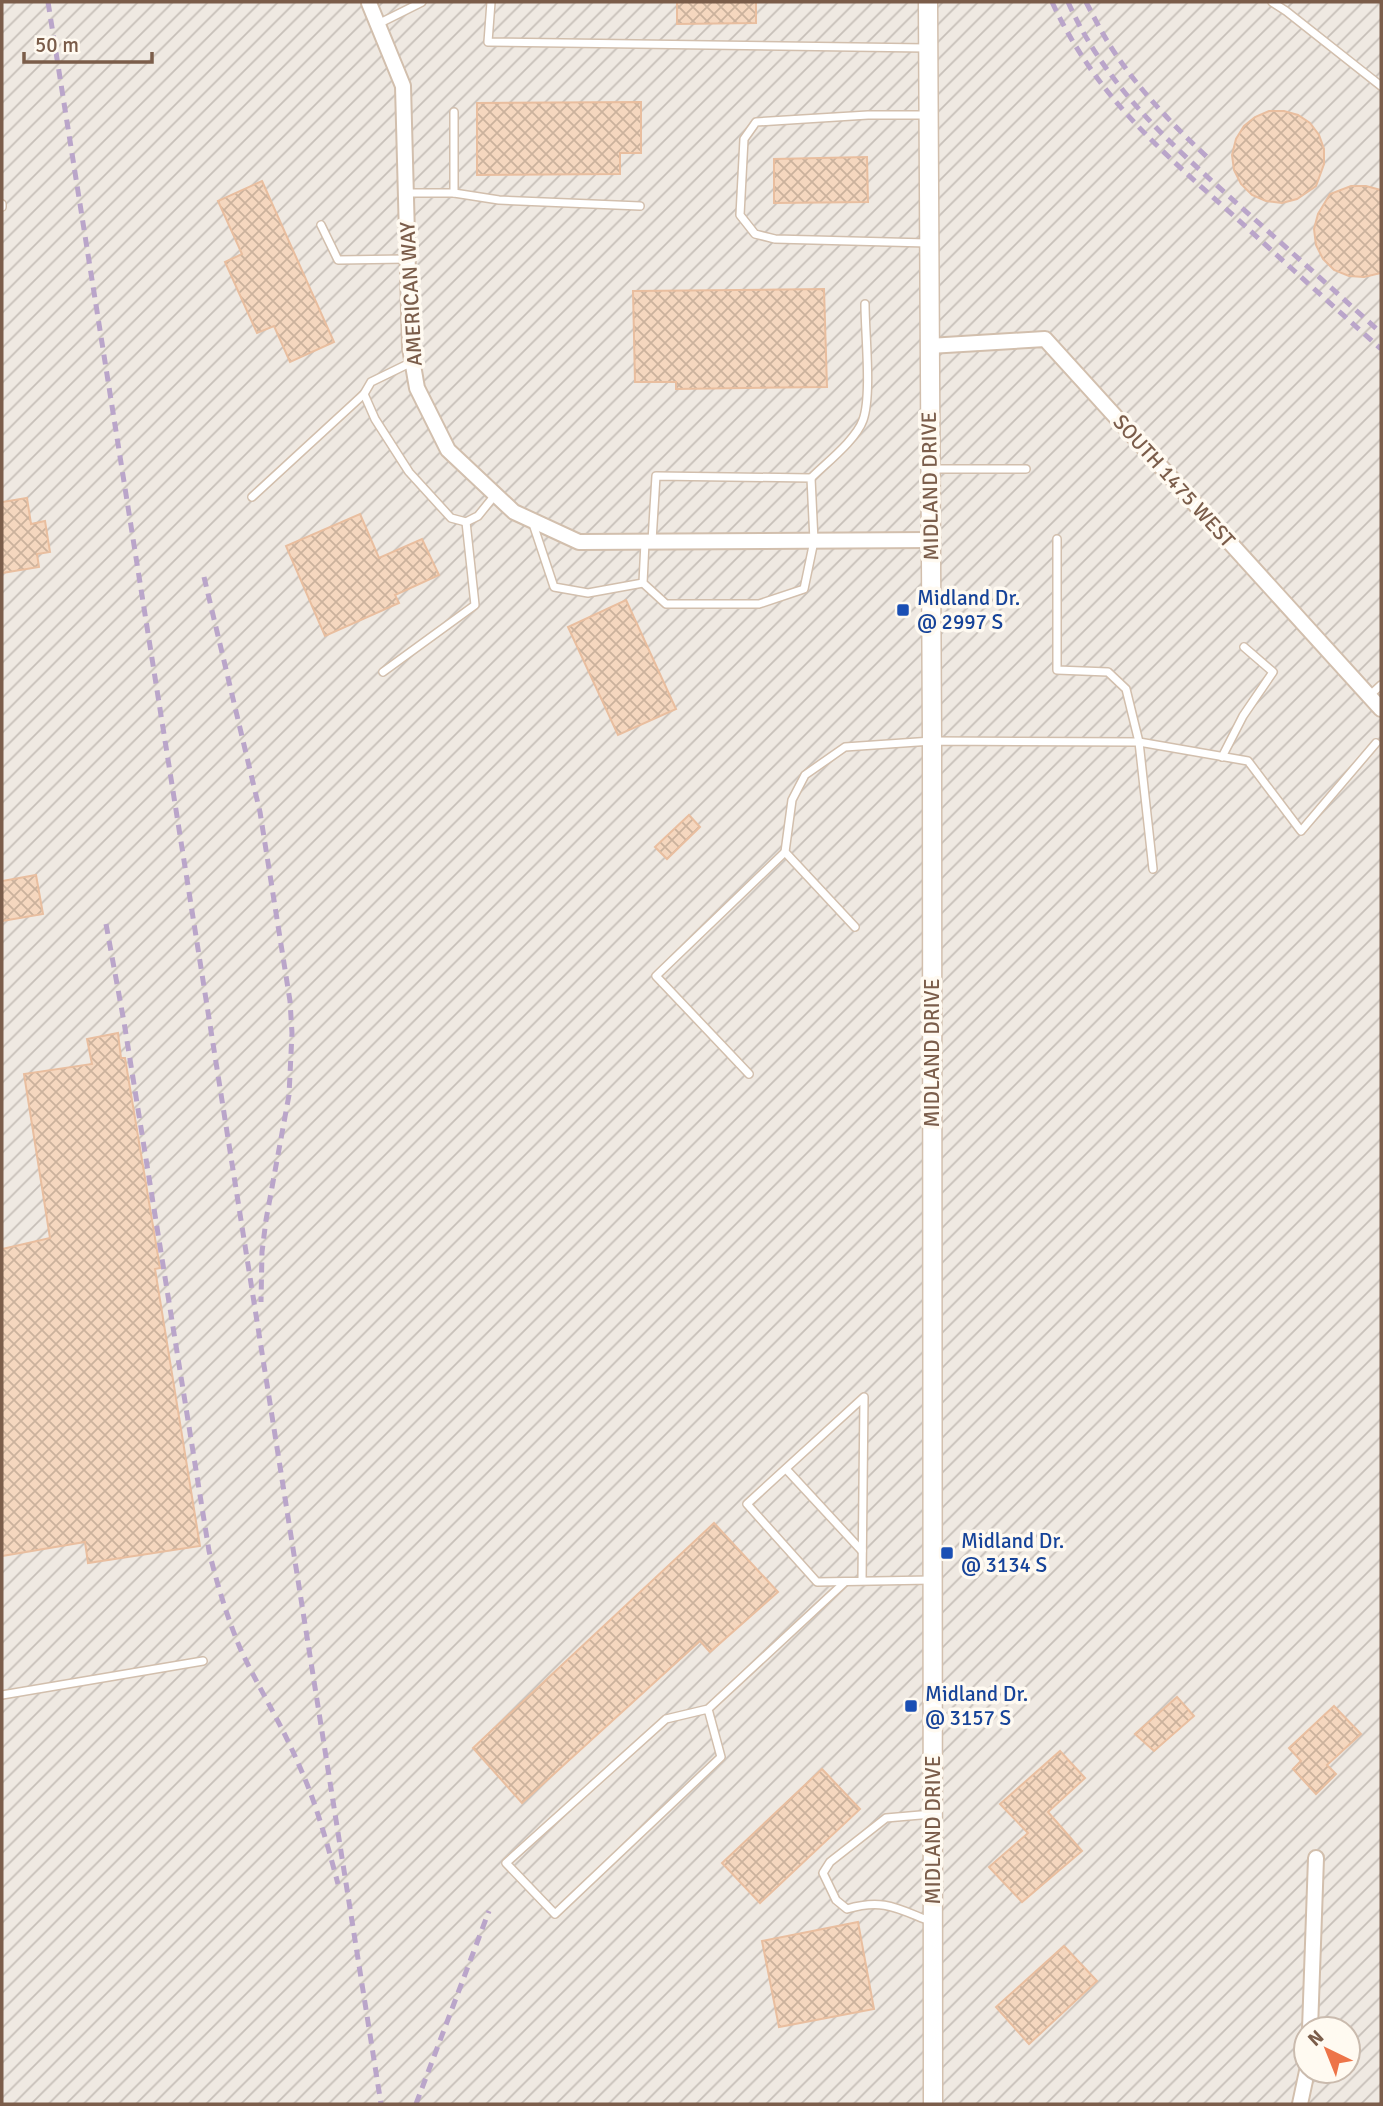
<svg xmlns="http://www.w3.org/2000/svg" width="1383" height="2106" viewBox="0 0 1383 2106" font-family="Signika,sans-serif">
	<defs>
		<pattern id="industrial-furrows" width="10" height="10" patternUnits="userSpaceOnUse" patternTransform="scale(1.75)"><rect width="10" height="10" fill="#efe9e2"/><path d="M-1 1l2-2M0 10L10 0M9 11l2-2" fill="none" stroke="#c7c0b9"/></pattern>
		<pattern id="building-cross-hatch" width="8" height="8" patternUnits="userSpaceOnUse" patternTransform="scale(1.75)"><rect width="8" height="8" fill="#f5d7bf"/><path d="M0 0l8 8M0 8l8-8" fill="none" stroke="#cbb29d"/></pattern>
	</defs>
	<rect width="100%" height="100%" fill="#fef7e9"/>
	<path fill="url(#industrial-furrows)" fill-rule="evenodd" d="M2,2h1379v2102h-1379zM1306,2029h42v42h-42z"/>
	<g fill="url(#building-cross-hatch)" stroke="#e9be9f" stroke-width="2">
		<path d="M677,2h79v21l-79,1z"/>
		<path d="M641,102v51h-21v21l-143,1v-72z"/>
		<path d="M1269,111h15l14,4 12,8 9,12 5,14v15l-8,22 -19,13 -15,4 -16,-2 -14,-6 -11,-11 -7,-14 -2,-15 4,-16 8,-13 11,-9z"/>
		<path d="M867,157l1,45 -94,1v-44z"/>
		<path d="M262,181l72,161 -44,20 -16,-36 -17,7 -32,-71 17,-8 -24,-53z"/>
		<path d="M1351,186h15l15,4v83l-17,4 -15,-1 -15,-6 -11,-11 -7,-14 -2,-16 4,-15 12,-20z"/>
		<path d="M824,289l3,98 -151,2v-7h-41l-2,-91z"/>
		<path d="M27,498l4,26 14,-3 5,31 -13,2 2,13 -37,6v-71z"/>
		<path d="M360,514l19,44 43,-19 17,36 -44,20 4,8 -74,33 -39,-90z"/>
		<path d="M626,600l50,109 -58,26 -50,-108z"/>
		<path d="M689,815l11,12 -33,32 -12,-12z"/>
		<path d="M36,875l7,39 -41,7v-40z"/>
		<path d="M118,1033l3,25h4l35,210 -5,1 45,277 -112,17 -3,-21 -83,14v-307l48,-11 -26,-164 68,-10 -5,-25z"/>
		<path d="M714,1523l64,69 -68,60 -10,-11 -178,162 -49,-55z"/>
		<path d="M1177,1697l17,19 -40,35 -19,-17z"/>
		<path d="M1334,1706l27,28 -34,31 9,9 -20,20 -23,-25 8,-8 -12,-13z"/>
		<path d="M1060,1751l25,27 -37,34 34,39 -60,51 -33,-35 39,-34 -28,-29z"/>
		<path d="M822,1769l38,40 -100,94 -38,-40z"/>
		<path d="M858,1922l16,87 -95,18 -17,-86z"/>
		<path d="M1064,1946l33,35 -68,63 -33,-37z"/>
	</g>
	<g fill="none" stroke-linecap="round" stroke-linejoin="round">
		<g stroke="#d2bfad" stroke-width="10">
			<g id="service">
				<path d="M491,2l-3,40 438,6"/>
				<path d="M1272,2l14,9 95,75"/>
				<path d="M378,24l44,-22"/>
				<path d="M927,115h-59l-112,7 -12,17 -4,76 15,19 20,5 152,4"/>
				<path d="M406,193h48v-81"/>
				<path d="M454,193l45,7 141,6"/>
				<path d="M2,204v3"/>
				<path d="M321,225l17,35 69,-1"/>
				<path d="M412,362l-41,20 -7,12 11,25 34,53 42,46 15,4 12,-6 17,-21"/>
				<path d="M931,469h95"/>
				<path d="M811,478c15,-15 45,-38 52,-58 9,-25 2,-86 2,-116"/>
				<path d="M252,497l112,-103"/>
				<path d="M532,521l22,66 34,6 55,-10"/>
				<path d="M1057,539v131l51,2 18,17 13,53 14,127"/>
				<path d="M645,542l-2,41 23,21h93l45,-15 10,-48 -3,-63 -155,-2 -4,65"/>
				<path d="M383,672l92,-67 -9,-83"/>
				<path d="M1369,696l12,-11"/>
				<path d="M1222,757l21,-41 30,-44 -29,-25"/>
				<path d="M855,927l-70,-75 7,-52 13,-25 40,-28 87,-6 207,1 109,19 53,70 75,-88"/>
				<path d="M749,1074l-93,-98 129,-124"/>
				<path d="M786,1469l76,82"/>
				<path d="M862,1581l2,-184 -117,107 70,78 115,-2"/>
				<path d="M2,1695l201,-34"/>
				<path d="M708,1709l13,48 -166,157 -49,-51 160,-144 42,-10 137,-127"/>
				<path d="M932,1922c-34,-13 -48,-24 -85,-13l-11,-9 -13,-27 7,-11 56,-44 46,-4"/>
			</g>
		</g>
		<g stroke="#d2bfad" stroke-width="18">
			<g id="minor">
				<path d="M369,3l34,83 7,262 7,40 31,62 66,62 65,30 352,-2"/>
				<path d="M929,346l116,-7 336,370"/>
				<path d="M1310,2029l6,-171"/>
				<path d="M1300,2104l7,-33"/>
			</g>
		</g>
		<g stroke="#d2bfad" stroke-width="21">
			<path id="tertiary" d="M928,2l4,739 1,1363"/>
		</g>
		<use href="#service" stroke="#fff" stroke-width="7"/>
		<use href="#minor" stroke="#fff" stroke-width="14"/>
		<use href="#tertiary" stroke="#fff" stroke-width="18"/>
		<g stroke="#baa5ca" stroke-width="5" stroke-dasharray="10 7" stroke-linecap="butt">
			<path d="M48,2l333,2102"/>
			<path d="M1052,2c44,94 106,146 182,214 49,45 98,89 147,133"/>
			<path d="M1068,2c39,87 105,144 174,206 47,42 93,83 139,125"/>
			<path d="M1086,2c10,19 20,39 33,57 25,36 56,68 88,98"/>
			<path d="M204,577l56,235 30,189 2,32 -3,62 -23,125 -4,32 -1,50"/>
			<path d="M106,924l18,98 85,529c8,33 18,66 31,97 18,39 41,75 58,115 18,39 29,80 40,121"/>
			<path d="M416,2104l73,-193"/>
		</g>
	</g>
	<g fill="#1a4fb4" stroke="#fffaf1" stroke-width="2.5">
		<rect x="896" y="603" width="14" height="14" rx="3.5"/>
		<rect x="940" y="1546" width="14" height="14" rx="3.5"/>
		<rect x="904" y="1699" width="14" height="14" rx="3.5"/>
	</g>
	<g text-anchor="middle" stroke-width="7" stroke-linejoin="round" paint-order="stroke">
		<g font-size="21" fill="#7b5d4a" stroke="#fffaf1">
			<text transform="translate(411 294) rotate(-93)" y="7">AMERICAN WAY</text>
			<text transform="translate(1174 481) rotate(48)" y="7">SOUTH 1475 WEST</text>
			<text transform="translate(930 486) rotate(-91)" y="7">MIDLAND DRIVE</text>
			<text transform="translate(932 1053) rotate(-90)" y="7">MIDLAND DRIVE</text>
			<text transform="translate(933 1830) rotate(-90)" y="7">MIDLAND DRIVE</text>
		</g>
		<g font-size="21" fill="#164399" stroke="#fffaf1" text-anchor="start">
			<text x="917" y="605">Midland Dr.<tspan x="917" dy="24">@ 2997 S</tspan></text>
			<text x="961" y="1548">Midland Dr.<tspan x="961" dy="24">@ 3134 S</tspan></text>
			<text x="925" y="1701">Midland Dr.<tspan x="925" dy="24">@ 3157 S</tspan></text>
		</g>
	</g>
	<rect width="1383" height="2106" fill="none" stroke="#7b5d4a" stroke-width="7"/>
	<g transform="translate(1327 2050) rotate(317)"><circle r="33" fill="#fffaf1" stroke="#cabbae" stroke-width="2"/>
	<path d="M0-5L12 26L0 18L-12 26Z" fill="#ed7449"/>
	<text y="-10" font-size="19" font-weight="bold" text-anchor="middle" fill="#7b5d4a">N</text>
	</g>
	<path d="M24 52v10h128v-10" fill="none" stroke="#7b5d4a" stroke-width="3.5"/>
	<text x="35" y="52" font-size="21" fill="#7b5d4a" stroke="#fffaf1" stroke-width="5" paint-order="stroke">50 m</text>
</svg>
